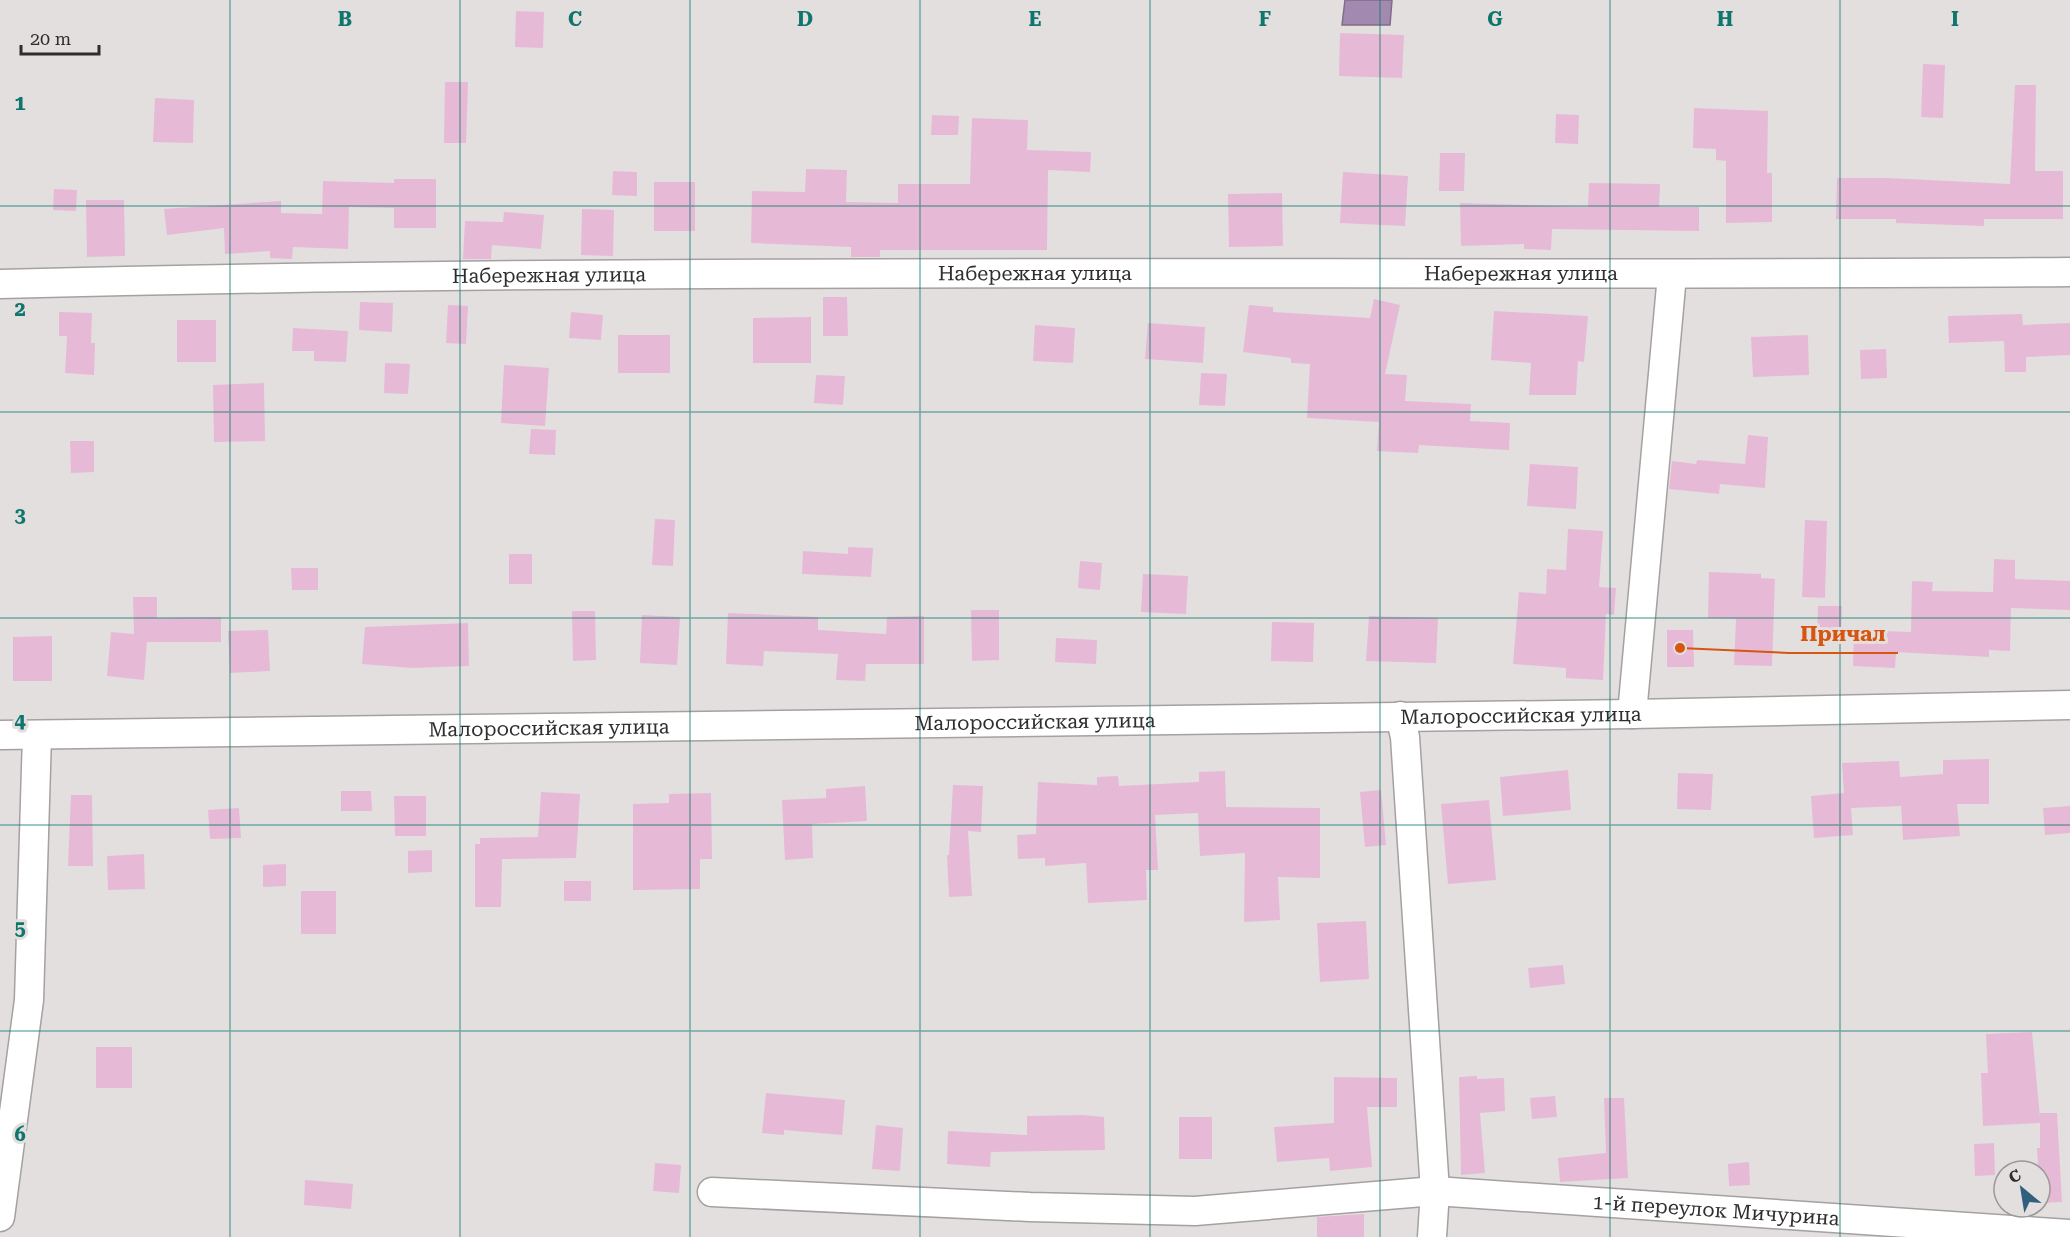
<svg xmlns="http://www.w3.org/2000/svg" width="2070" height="1237" viewBox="0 0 2070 1237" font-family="'Roboto Serif',serif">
	<rect width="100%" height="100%" fill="#e4dfdf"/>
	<path fill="#a289af" stroke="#806d88" stroke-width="1.5" d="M1345,0h47l-2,25h-48z"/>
	<g fill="#e6bad6">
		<path d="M516,11l28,1 -1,36 -28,-1z"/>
		<path d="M1340,33l64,2 -2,43 -63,-2z"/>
		<path d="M1923,64l22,1 -2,53 -22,-1z"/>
		<path d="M445,82h23l-2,61h-22z"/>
		<path d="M2015,85h21l-1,86h28v48h-79v7l-88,-3v-4h-60l1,-41h50l123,6z"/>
		<path d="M155,98l39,2 -1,43 -40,-1z"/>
		<path d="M1694,108l74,3 -1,62h5v49l-46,1v-62l-10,-1v-11l-23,-1z"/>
		<path d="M1556,114l23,1 -1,29 -23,-1z"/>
		<path d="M932,115l27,1 -1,19h-27z"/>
		<path d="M972,118l56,2 -1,30 64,2 -1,20 -42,-2 -1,80h-167v7h-29v-10l-100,-4 1,-52 53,1 1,-23 41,1 -1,32 52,1v-19h72z"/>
		<path d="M1440,153h25l-1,38h-25z"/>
		<path d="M613,171l24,1v24l-25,-1z"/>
		<path d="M1343,172l65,4 -3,50 -65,-3z"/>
		<path d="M394,179h42v49h-42v-20l-45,-1 -1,42 -55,-2 -1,12 -22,-1v-7l-45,3 -1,-26 -57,7 -3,-26 117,-8v12l41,1 1,-33 71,2z"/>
		<rect x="654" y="182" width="41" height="49"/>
		<path d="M1589,183l71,1 -1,23h40v24l-147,-2 -1,21 -27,-1v-5l-63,2 -1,-43 128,4z"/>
		<path d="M54,189l23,1 -1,21 -23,-1z"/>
		<path d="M1282,193l1,53 -54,1 -1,-53z"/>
		<path d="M86,200h38l1,56 -38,1z"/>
		<path d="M582,209l32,1 -1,46 -32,-1z"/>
		<path d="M504,212l40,3 -3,34 -49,-4 -1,14h-28l2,-38 38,1z"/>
		<path d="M823,297h24l1,39h-25z"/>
		<path d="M1374,299l26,6 -15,69 22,1 -2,26 66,3 -1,17 40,2 -1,27 -90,-5 -1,8 -41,-2 2,-29 -72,-4 3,-54 -19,-1v-5l-48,-6 6,-47 24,2v5l97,6z"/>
		<path d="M360,302l33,1 -1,29 -33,-2z"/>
		<path d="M448,305l20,1 -2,38 -20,-1z"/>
		<path d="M1494,311l94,5 -4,46 -6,-1 -2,34h-47l2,-32 -40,-3z"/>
		<path d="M59,312l33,1 -1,30h4l-1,32 -29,-2 2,-37h-8z"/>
		<path d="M571,312l32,3 -2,25 -32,-2z"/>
		<path d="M2022,314l1,11 47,-2v32l-44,2v15h-21l-1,-31 -55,2 -1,-27z"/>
		<path d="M811,317v46h-58v-45z"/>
		<rect x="177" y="320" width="39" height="42"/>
		<path d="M1148,323l57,4 -2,36 -58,-4z"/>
		<path d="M1035,325l40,3 -2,35 -40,-2z"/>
		<path d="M293,328l55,3 -2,31 -32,-1v-10h-22z"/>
		<rect x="618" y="335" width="52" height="38"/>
		<path d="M1808,335l1,40 -56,2 -2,-40z"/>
		<path d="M1886,349l1,29 -26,1 -1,-29z"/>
		<path d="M385,363l25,1 -2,30 -24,-1z"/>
		<path d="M504,365l45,3 -4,58 -44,-3z"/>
		<path d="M1201,373l26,1 -2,32 -26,-1z"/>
		<path d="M816,375l29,1 -2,29 -29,-2z"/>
		<path d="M264,383l1,58 -51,1 -1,-57z"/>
		<path d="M531,429l25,1 -1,25 -26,-1z"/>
		<path d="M1748,435l20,2 -3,51 -45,-4 -1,10 -50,-5 3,-28 24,3 1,-4 48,4z"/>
		<path d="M70,441h24v31l-23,1z"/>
		<path d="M1530,464l48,3 -2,42 -49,-3z"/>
		<path d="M655,519l20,1 -2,46 -21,-1z"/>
		<path d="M1805,520l22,1 -2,77 -23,-1z"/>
		<path d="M1568,529l35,2 -4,56 17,1 -2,27 -8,-1 -3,66 -37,-2v-10l-53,-4 6,-72 27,2 1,-25 19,1z"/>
		<path d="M848,547l25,1 -2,29 -69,-3 1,-23 45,3z"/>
		<rect x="509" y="554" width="23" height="30"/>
		<path d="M1994,559l21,1v19l55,2v29l-59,-2 -1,43 -21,-1v7l-93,-5 -1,16 -42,-2 1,-36 57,2 1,-51 21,1 -1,9 61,1z"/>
		<path d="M1080,561l22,2 -2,27 -22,-2z"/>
		<path d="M291,568h27v22h-26z"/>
		<path d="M1709,572l52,2v4l14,1 -3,87 -38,-1 2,-46 -28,-1z"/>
		<path d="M1143,574l45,2 -2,38 -45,-2z"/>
		<path d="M133,597h24v21l64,-1v25h-74l-3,38 -37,-4 4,-44 23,2z"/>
		<path d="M1818,606h24l-1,28h-24z"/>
		<path d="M971,610h28v50l-27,1z"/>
		<path d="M572,611h23l1,49 -23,1z"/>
		<path d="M728,613l90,4v13l68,4 1,-17 37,-1v48h-58l-1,17 -29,-1 2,-26 -74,-3 -1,15 -37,-2z"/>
		<path d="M642,615l38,2 -3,48 -37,-2z"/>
		<path d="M1369,616l69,2 -2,45 -70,-2z"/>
		<path d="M1272,622l42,1 -1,39 -42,-1z"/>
		<path d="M468,623l1,43 -56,2 -51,-4 3,-37z"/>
		<path d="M268,630l2,41 -40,2 -2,-42z"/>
		<path d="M1667,630h26l1,37h-27z"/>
		<path d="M52,636v45h-39v-44z"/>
		<path d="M1056,638l41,2 -1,24 -41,-2z"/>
		<path d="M1989,759v45h-32l3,32 -57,4 -2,-34 -50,2 2,27 -39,3 -3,-42 33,-3 -2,-30 57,-2 1,16 43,-3v-14z"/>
		<path d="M1568,770l3,40 -68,6 -3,-39z"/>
		<path d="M1225,771l1,36 94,1v70l-42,-1 2,43 -36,2 1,-69 -45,3 -2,-43 -43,2 3,55h-12l1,30 -59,3 -2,-40 -41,3v-8l-27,1 -1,-24 19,-1 2,-52 59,3v-8l21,-1 1,10 80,-4v-10z"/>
		<path d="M1678,773l35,1 -2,36 -34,-1z"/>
		<path d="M953,785l30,1 -2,46 -13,-1 4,65 -23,1 -2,-42h2z"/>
		<path d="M865,786l2,35 -55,3 1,34 -28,2 -3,-60 44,-2v-9z"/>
		<path d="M1381,790l5,55 -21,2 -5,-55z"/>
		<path d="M341,791h30l1,20h-31z"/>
		<path d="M541,792l39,2 -4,64 -74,1 -1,48h-26v-63h5v-6l58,-1z"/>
		<path d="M711,793l1,66h-12v30l-67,1v-86l36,-1v-9z"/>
		<path d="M71,795h21l1,71h-25z"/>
		<path d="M394,796h32v40h-31z"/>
		<path d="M1489,800l7,80 -48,4 -7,-80z"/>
		<path d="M2070,806v27l-25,2 -2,-27z"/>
		<path d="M239,808l2,30 -31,1 -2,-29z"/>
		<path d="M432,850v22l-24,1v-22z"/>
		<path d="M144,854l1,35 -37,1 -1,-34z"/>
		<path d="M286,864v22l-23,1v-22z"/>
		<rect x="564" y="881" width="27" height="20"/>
		<rect x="301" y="891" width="35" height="43"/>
		<path d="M1366,921l3,58 -49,3 -3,-59z"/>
		<path d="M1563,965l2,19 -35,4 -2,-20z"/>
		<path d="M2032,1032l8,85v-4h17l5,89 -22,1 -3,-55h3v-25l-57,3 -2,-53h7l-2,-39z"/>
		<rect x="96" y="1047" width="36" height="41"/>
		<path d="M1477,1076v3l27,-1 1,33 -25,2 5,60 -24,2 -2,-98z"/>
		<path d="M1334,1077l63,1v29h-30l5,60 -42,4 -1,-13 -52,4 -3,-35 60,-4z"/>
		<path d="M766,1093l79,7 -3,35 -58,-5v5l-22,-2z"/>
		<path d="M1555,1096l2,21 -25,2 -2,-21z"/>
		<path d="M1604,1098h20l4,80 -68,4 -2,-24 48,-5z"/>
		<path d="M1083,1115l21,2 1,33 -114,2 -1,15 -43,-3 1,-33 79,4v-19z"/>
		<rect x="1179" y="1117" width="33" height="42"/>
		<path d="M876,1125l27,3 -3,43 -28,-2z"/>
		<path d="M1994,1143l1,32 -20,1 -1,-32z"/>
		<path d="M1749,1162l1,23 -21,1 -1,-22z"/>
		<path d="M655,1163l26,2 -2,28 -26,-2z"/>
		<path d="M305,1180l48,4 -2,25 -47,-4z"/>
		<path d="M1364,1214v23h-47v-20z"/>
	</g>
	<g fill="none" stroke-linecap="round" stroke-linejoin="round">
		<g stroke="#a5a0a1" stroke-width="31">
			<g id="minor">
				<path id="s1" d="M0,284c690,-18 1380,-7 2070,-12"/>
				<path d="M1632,714l40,-439"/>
				<path d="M1400,716l5,21 30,454 -3,46"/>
				<path id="s2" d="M0,735l1632,-21 438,-9"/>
				<path id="s3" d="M712,1192l318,15 165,4 240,-20 635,43"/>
				<path d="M0,1217l29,-217 8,-265"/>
			</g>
		</g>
		<use href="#minor" stroke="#fff" stroke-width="28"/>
	</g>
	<path fill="none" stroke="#0f766e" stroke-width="1.5" stroke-opacity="0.55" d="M230,0v1237M460,0v1237M690,0v1237M920,0v1237M1150,0v1237M1380,0v1237M1610,0v1237M1840,0v1237M0,206h2070M0,412h2070M0,618h2070M0,825h2070M0,1031h2070"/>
	<g text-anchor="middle" stroke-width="6" stroke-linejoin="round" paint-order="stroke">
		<g font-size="20" fill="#2f2d2d" stroke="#e4dfdf">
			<text dy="7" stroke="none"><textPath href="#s1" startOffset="1035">Набережная улица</textPath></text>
			<text dy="7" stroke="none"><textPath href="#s1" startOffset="549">Набережная улица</textPath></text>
			<text dy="7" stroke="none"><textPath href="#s1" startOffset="1521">Набережная улица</textPath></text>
			<text dy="7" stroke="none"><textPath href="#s2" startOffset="1521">Малороссийская улица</textPath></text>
			<text dy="7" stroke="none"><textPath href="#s2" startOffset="1035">Малороссийская улица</textPath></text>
			<text dy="7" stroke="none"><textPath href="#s2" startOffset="549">Малороссийская улица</textPath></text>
			<text dy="7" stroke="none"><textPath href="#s3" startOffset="1006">1-й переулок Мичурина</textPath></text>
		</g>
	</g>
	<g font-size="20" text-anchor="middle" font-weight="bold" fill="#0f766e" stroke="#e4dfdf" stroke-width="6" stroke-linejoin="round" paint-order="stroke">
		<text x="345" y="26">B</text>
		<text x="575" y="26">C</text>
		<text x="805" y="26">D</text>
		<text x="1035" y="26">E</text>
		<text x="1265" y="26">F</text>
		<text x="1495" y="26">G</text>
		<text x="1725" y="26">H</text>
		<text x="1955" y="26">I</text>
		<text x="20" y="110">1</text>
		<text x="20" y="316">2</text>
		<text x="20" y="522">3</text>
		<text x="20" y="728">4</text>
		<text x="20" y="935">5</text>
		<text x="20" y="1141">6</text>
	</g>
	<path fill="none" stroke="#d6550f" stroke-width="2" d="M1680 648L1789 653H1898"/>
	<circle fill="#d6550f" stroke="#e4dfdf" stroke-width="2" cx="1680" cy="648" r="6"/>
	<g font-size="21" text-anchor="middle" font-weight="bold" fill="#d6550f" stroke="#e4dfdf" stroke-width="6" stroke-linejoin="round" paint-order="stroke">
		<text x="1843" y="641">Причал</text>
	</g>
	<g transform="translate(2022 1189) rotate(330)"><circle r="28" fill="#e4dfdf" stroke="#9c9898" stroke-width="1.5"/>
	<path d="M0-4.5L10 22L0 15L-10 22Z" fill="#2f607e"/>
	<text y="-9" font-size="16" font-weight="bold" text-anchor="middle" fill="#2f2d2d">С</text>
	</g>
	<path d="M21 45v9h78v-9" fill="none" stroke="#2f2d2d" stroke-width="3"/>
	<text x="30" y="45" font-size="18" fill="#2f2d2d" stroke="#e4dfdf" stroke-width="4.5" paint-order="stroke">20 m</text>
</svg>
